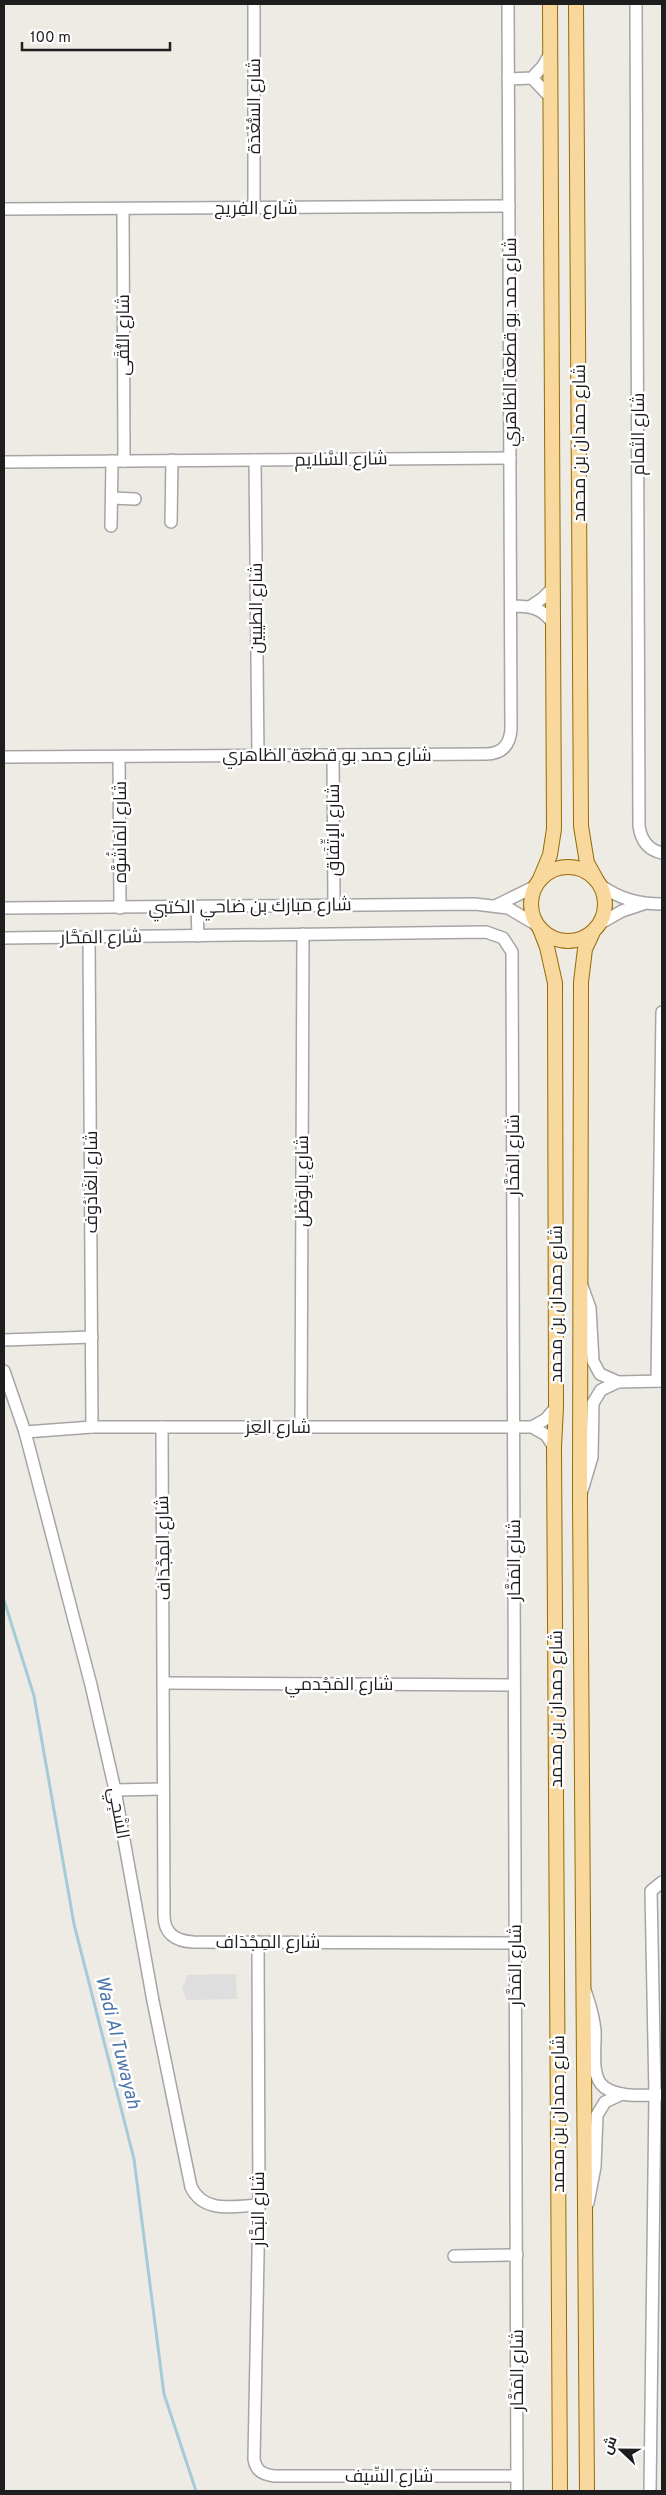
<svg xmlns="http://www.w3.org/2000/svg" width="666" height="2495" viewBox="0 0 666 2495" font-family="Overpass,Cairo,sans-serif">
	<rect width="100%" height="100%" fill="#eeebe4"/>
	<path fill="#dedede" d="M236,1974l1,25 -51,1 -4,-13 4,-6v-6z"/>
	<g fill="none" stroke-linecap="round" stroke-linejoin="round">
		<path stroke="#a5cbdb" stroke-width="3" d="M4,1600l30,96 40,228 60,235 30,235 32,97"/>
		<g stroke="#a5a5a5" stroke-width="14">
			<g id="minor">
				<path d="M254,4v204"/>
				<path d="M636,4l3,822c2,14 9,24 23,27"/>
				<path d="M532,78l18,19"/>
				<path d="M508,79l24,-1 11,-12 8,-14"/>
				<path d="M4,209l505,-3"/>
				<path d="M123,209l1,252"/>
				<path d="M255,460l3,296"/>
				<path d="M4,462l506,-4"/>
				<path d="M112,498l23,1"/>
				<path d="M171,522l1,-62"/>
				<path d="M111,526l1,-65"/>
				<path d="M511,606c19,0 30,1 42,17"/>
				<path d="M531,606l12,-8 10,-10"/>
				<path d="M333,755l1,150"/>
				<path d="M4,757l482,-3c16,0 24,-9 25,-25l-3,-725"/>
				<path d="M119,757l1,151"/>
				<path d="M600,885c20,14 38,19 62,19"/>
				<path d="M497,905l39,-19"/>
				<path d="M197,907l1,29"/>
				<path d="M4,908l471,-4 33,4 29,17"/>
				<path d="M601,923l21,-12 21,-7"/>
				<path d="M89,937l3,490"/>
				<path d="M4,938l482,-6 17,6 9,14 5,1539"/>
				<path d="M581,1283l9,25 3,53 7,13 18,8 44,-1"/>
				<path d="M4,1340l88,-3"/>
				<path d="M4,1371l21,61 66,253 24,105 38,211 38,186c13,27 43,19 68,18"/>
				<path d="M657,1381l5,-369"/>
				<path d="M162,1427l2,488c0,19 12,26 29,27l322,1"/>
				<path d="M301,1427l2,-493"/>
				<path d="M532,1427l14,-8 10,-12"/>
				<path d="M25,1432l67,-5h440l14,8 8,12"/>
				<path d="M581,1494l11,-37 1,-54 8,-13 17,-8"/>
				<path d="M164,1683l350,2"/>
				<path d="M115,1790l48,-1"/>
				<path d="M258,1942l1,263 -5,254c2,12 8,15 20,17h242"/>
				<path d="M586,1993c4,12 8,25 9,38 1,16 -5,45 9,56 15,11 40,8 57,8"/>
				<path d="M588,2203l7,-36 2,-52 8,-13 17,-8"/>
				<path d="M454,2256l63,-1"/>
				<path d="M650,2491l5,-396 -4,-204 11,-9"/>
			</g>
		</g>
		<g stroke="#936d04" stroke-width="16">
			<g id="major">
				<path d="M576,4l5,822 6,37 9,16"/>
				<circle cx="568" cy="904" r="37"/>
				<path d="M540,879l10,-24 4,-26 -4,-825"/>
				<path d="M540,929l7,18 8,36 1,424 -2,40 6,1044"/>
				<path d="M587,2491l-7,-993 1,-516 4,-33 7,-15"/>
			</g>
		</g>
		<use href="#minor" stroke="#fff" stroke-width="11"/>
		<use href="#major" stroke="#f9d89e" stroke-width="14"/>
	</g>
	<g text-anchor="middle" stroke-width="5" stroke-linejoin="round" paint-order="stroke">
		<g font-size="18" fill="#1e1e1e" stroke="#fff">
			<text transform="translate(254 106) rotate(-90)" y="6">شارع السُّعْدَة</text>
			<text x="256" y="214">شارع الفِريج</text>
			<text transform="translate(123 335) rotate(-90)" y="6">شارع التُّقَى</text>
			<text transform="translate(510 342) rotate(-90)" y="6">شارع حمد بو قطعة الظاهري</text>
			<text transform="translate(638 434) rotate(-90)" y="6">شارع الثمام</text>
			<text transform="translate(579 443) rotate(-90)" y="6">شارع حمدان بن محمد</text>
			<text transform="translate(341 459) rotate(-1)" y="6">شارع السَّلايم</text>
			<text transform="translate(256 608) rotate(-90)" y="6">شارع الطيبين</text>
			<text x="327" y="761">شارع حمد بو قطعة الظاهري</text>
			<text transform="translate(333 830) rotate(-90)" y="6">شارع الإتِّفَاق</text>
			<text transform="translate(120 832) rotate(-90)" y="6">شارع المَاشُوَّه</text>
			<text transform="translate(250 906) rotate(-1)" y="6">شارع مبارك بن ضاحي الكتبي</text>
			<text transform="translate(101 937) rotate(-1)" y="6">شارع المَحَّار</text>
			<text transform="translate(513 1155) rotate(-90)" y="6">شارع المَحَّار</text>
			<text transform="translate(302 1181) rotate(-90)" y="6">شارع بِالوَصْل</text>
			<text transform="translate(91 1182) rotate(-90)" y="6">شارع الغَادُوف</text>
			<text transform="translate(556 1304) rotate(-90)" y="6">شارع حمدان بن محمد</text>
			<text x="278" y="1433">شارع العِز</text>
			<text transform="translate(163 1548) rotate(-91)" y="6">شارع المِجْدَاف</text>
			<text transform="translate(514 1560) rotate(-90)" y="6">شارع المَحَّار</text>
			<text x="339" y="1690">شارع المَجْدمي</text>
			<text transform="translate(556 1709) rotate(-90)" y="6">شارع حمدان بن محمد</text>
			<text transform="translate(119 1813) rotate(80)" y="6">السَّجِي</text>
			<text x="268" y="1948">شارع المِجْدَاف</text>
			<text transform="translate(515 1965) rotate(-90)" y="6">شارع المَحَّار</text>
			<text transform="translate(558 2114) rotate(-90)" y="6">شارع حمدان بن محمد</text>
			<text transform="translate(258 2209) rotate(-90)" y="6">شارع البَحَّار</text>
			<text transform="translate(517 2370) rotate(-90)" y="6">شارع المَحَّار</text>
			<text x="389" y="2482">شارع السِّيف</text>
		</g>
		<g font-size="19" font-style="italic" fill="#4d76aa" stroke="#fff">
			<text transform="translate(119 2042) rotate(76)" y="7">Wadi Al Tuwayah</text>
		</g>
	</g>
	<rect width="666" height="2495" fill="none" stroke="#1e1e1e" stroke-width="10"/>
	<g transform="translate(621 2450) rotate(292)" stroke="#ffffff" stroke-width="4" paint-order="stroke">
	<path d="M0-4L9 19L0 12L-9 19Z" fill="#1e1e1e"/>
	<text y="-8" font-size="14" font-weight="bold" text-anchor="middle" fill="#1e1e1e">ش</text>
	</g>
	<path d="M22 42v8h148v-8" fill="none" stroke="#1e1e1e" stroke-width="2.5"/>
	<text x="30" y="42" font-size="15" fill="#1e1e1e" stroke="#ffffff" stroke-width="4" paint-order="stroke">100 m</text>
</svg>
